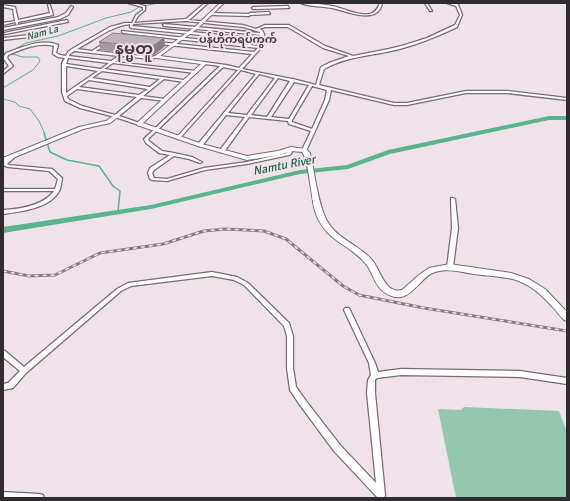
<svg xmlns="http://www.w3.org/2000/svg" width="570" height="501" viewBox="0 0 570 501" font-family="Signika,'Noto Sans Myanmar',sans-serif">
	<rect width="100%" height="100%" fill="#f0e2ea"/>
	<path fill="#93c8ae" d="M464,407l95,4 8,21v66h-111l-18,-89 23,1z"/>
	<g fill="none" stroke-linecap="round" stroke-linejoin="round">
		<g stroke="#5ab48d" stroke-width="1">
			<path d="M3,88l30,-18 7,-9 -2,-4h-15l-15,-4 18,-10 32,-7 48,-18 25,-6 8,-5 19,-4"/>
			<path d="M3,99l12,3 4,4 11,3 9,12 6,13"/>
		</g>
		<path stroke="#5ab48d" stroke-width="1.5" d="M44,133l6,19 17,8 32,6 14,20 7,5 -2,21"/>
		<path fill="#5ab48d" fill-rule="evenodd" d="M549,116h18v4h-18l-159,34 -42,15 -48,5 -149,35 -148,24v-6l148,-22 149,-35 47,-5 41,-15z"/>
		<g stroke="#786b73" stroke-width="2.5">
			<g id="street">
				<path d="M128,3h5l12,3v4l-7,6 -4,7 52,-4 19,-16h3l-19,17 54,5 13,4 9,-4h24l36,21 28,10 36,-7 16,-4 22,-7 28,-13 5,-10 -4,-9 -9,-3 11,1 4,11 -5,12c-21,10 -43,19 -66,24 -23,5 -46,6 -67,18l-5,16 75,18h13l59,-12h41l60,7v2l-60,-7h-41l-59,12h-13l-63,-15 -2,10 -23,51h-2l-2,-1 9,-19 -22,-7 -1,-3 -39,-4 -25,35h-4v-2l25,-33 -19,-2 -24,31h-4v-2l58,-70 -15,-4 -62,69h-2v-2l61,-67 -15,-3 -75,72 1,2 13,10 12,2 18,4 10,5 -2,1 -11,-4 -15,-3 -20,14 -2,3 2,5 13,1 37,-11 43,-6 40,-9 2,-5h2l2,1 -2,5 -2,1 -42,9 -42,6 -38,11 -15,-1 -2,-1 -2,-6 2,-5 20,-13 -11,-2 -13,-10 -2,-4 76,-73 -15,-2 -2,-1 1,-1 22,3 13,3 13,-14 -93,-10h-1v-2l96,10 4,-4 -135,-15 -1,-1v-1l137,15 3,-5 -131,-13 -1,-1v-3c-19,2 -36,16 -53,25l15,2 14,-9 2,1 -1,1 -11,7 55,6 5,-1 2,1 -7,2 -28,-3 -8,6 81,9 1,1 -2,1 -82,-10 -9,6 80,11 2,1 -2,1 -20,-3 -21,17 21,3 2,1 -1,1 -24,-3 -22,18 21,7v2h-1l-24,-8 -35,-9 -15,-7 -3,-9v-29l3,-5 -7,-1 -5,-3 1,-8c-16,-4 -31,3 -46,9l-1,3 6,8 -10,8v-3l6,-5 -6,-8 3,-5c15,-5 35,-15 52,-8l-2,8 4,2 6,1 2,-4 4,-3 38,-22 15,-4h7l4,-8 7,-5v-3zM186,21l57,6 17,5v1l-96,-9 -1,1 1,1 97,9 1,4 -130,-13 1,-2zM265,27h23l35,21 26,8 -20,7 -8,4 -5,18 -23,-6h-1l-50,-10 19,-21 5,-8 -2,-5v-1l-2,-4 -3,-1zM74,51l45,5 -8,5 -42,-5 1,-2zM68,58l41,5 -8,6 -35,-5zM66,66l32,5 -32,22zM102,71l58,8 -10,8 -58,-9zM259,74l16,4 -28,37 -19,-2zM278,78l12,3 -23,36 -16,-2zM89,80l59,9 -9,6 -60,-8zM294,82l15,3 -20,34 -18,-2zM312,86l15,4 -2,10 -13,29 -20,-7v-2zM77,89l60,8 -22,18 -33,-9 -14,-7 -1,-3z"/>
				<path d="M301,3c9,0 22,1 31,3 11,2 30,12 40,7 5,-2 6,-6 8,-10h2c0,2 -1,4 -2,6 -9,14 -36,1 -48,-1 -10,-2 -22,-1 -31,-5z"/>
				<path d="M425,3h2l5,8h-2z"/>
				<path d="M49,4l1,1 3,10 -35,7v2l-1,1 -1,-1 -1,-2 -12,3v-2l12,-2 -2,-12 -10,-2v-2l12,2 3,13 32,-7 -2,-8z"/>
				<path d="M71,6l2,1 -5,8 -8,4 -57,11v-2l55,-11 8,-4z"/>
				<path d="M288,6l1,2 -36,1 -1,-1 1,-1z"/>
				<path d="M269,12l1,2 -20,1 -1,1 -38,-1 -1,-1 1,-1 38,1 1,-1z"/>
				<path d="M67,20l1,2 -63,12 -1,-1z"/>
				<path d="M49,30l1,1v1l-21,5 -26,3v-2l26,-3z"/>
				<path d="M12,155h4v1l-9,8 2,1 43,4 10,9v1c-1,4 -1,9 -3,12 -8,17 -40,21 -56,23v-4c17,-1 40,-4 51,-19h-51v-2h52l3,-10 -9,-8 -41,-4 -5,-2v-1l2,-4z"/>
				<path d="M451,198h2l2,1 3,29 -5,39 -3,2 -3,-2 5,-39 -1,-29z"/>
				<path d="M212,272l25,5 11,6 41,40 4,13v32l3,19 10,14 34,44 36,38 -9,-90 1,-13 3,-5 -2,-12 -25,-53 1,-2h4l1,2 25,53 3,9 23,-3 119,2 47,7v6l-47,-7 -119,-2 -24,3 -2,2v13l10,102 -1,3h-6l-44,-47 -34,-46 -10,-15 -3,-22v-32l-3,-10 -40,-41 -10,-5 -22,-4 -81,10 -10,5 -95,82 -13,15 -10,2v-6l5,-1 12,-12 -17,-14v-7l2,1 19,16 93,-78 11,-6z"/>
				<path d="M3,492l37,2 3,1 1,3h-41z"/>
			</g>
		</g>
		<g stroke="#786b73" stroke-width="2">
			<g id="secondary">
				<path d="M220,3h4l-26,25 -38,28 45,6 2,1 -64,60 59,21 45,12 31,-5 13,-4 15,2 4,4c5,21 7,47 16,66 10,20 32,25 46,41 9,10 12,34 30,30l17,-15 10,-7 21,-4 6,1 55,8 18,6 16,10 22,23v9l-3,-1c-14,-16 -27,-33 -48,-40 -14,-4 -28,-4 -42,-6 -14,-2 -25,-6 -39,-2 -17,5 -26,38 -51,20 -9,-6 -11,-19 -18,-28 -17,-21 -41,-22 -51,-53 -4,-13 -6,-51 -13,-59l-11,-1 -12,4 -32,5 -49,-14 -61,-21v-2l64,-59 -45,-6 -2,-1 42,-31z"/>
				<path d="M116,114l3,2 -9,7 -27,6 -80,33v-4l76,-31 27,-6z"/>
			</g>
		</g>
		<use href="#street" fill="#fff" fill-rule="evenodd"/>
		<use href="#secondary" fill="#fff" fill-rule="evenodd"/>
		<g stroke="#867d82" stroke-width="3">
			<path id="rail" d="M3,271l26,5 26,-1 45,-22 63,-9 41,-13 21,-2 39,2 22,8 57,47 16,9 65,13 143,23"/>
		</g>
		<use href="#rail" stroke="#f0e2ea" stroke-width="1.5" stroke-dasharray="4" stroke-linecap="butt"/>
	</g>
	<path fill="#a69aa1" d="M164,38l1,8 -11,9h-3l-51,-5 -1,-8z"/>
	<path fill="#877d83" d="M164,38l1,8 -11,9h-3l-1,-8z"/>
	<path fill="#c1b3bb" stroke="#877d83" d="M113,33l51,5 -11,8 -3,1 -51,-5z"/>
	<g text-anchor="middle" stroke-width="4" stroke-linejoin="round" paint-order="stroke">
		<g font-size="10" font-style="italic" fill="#206449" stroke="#f0e2ea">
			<text transform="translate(42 32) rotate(-15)" y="4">Nam La</text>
		</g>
		<g font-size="11" font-weight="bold" fill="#493d44" stroke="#f0e2ea">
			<text x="238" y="43">ပန်ဟိုက်ရပ်ကွက်</text>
		</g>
		<g font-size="12" font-style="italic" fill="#206449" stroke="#f0e2ea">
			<text transform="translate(284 165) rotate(-11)" y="4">Namtu River</text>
		</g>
		<g font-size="16" font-weight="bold" fill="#493d44" stroke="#f0e2ea">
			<text x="134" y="54">နမ္မတူ</text>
		</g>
	</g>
	<rect width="570" height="501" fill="none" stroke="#302b2e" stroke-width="8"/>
</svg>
